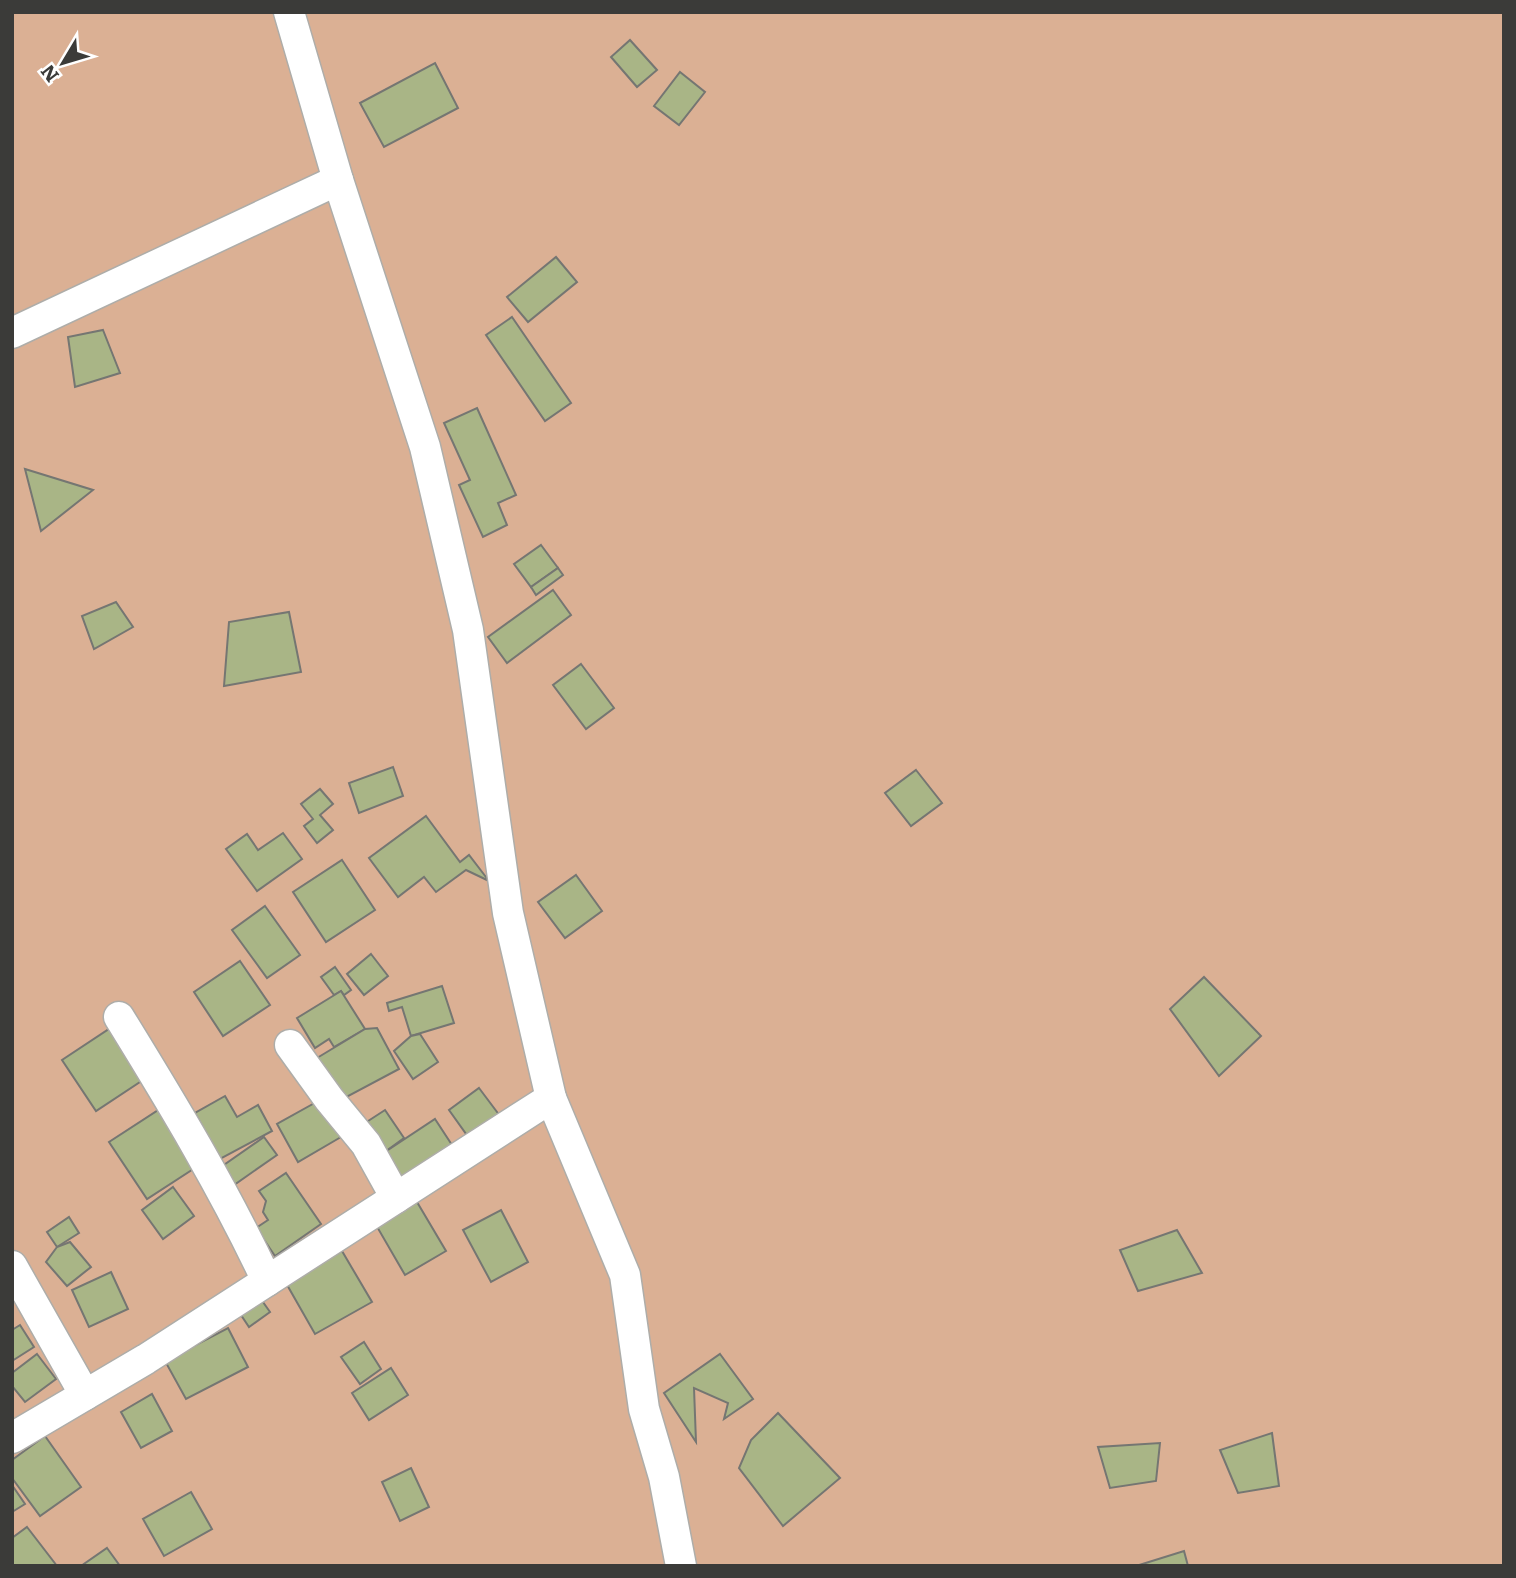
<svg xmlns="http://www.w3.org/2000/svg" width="1516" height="1578" viewBox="0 0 1516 1578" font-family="Literata,serif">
	<rect width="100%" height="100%" fill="#ebeae5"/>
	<rect fill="#dbb094" x="12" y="12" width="1492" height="1554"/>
	<g fill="#a9b586" stroke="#757672" stroke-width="2">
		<path d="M630,40l27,30 -20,17 -26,-30z"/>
		<path d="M435,63l23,45 -74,39 -24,-44z"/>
		<path d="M680,72l25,20 -26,33 -25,-19z"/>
		<path d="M556,257l21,25 -49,40 -21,-25z"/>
		<path d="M512,317l59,86 -26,18 -59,-86z"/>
		<path d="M103,330l17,43 -45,14 -7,-50z"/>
		<path d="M477,408l39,87 -18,8 9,22 -24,12 -24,-52 11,-5 -26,-57z"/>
		<path d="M25,469l68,21 -52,41z"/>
		<path d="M541,545l17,23 -27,19 -17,-23z"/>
		<path d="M558,568l5,7 -27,20 -5,-8z"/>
		<path d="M553,590l18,25 -64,48 -19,-26z"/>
		<path d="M116,602l17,25 -39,22 -12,-33z"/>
		<path d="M289,612l12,60 -77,14 5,-64z"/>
		<path d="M581,664l33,44 -28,21 -33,-44z"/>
		<path d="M393,767l10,29 -44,17 -10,-30z"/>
		<path d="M916,770l26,33 -31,23 -26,-33z"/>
		<path d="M320,789l13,15 -13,11 13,15 -16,13 -13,-17 9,-7 -12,-15z"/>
		<path d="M426,816l34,46 9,-7 20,26 -23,-11 -30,22 -12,-15 -26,20 -29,-39z"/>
		<path d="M283,833l19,26 -45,32 -31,-42 21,-15 11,16z"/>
		<path d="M342,860l33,50 -49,32 -33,-50z"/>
		<path d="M576,875l26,36 -37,27 -27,-36z"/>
		<path d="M265,906l35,49 -33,23 -35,-48z"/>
		<path d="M371,954l17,22 -24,19 -17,-21z"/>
		<path d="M240,961l30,44 -47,31 -29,-44z"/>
		<path d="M335,967l16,23 -7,5 -3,-4 -7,4 -13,-18z"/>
		<path d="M1204,977l57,59 -42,40 -49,-67z"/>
		<path d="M442,986l12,37 -43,13 -9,-29 -13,4 -2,-8z"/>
		<path d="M341,991l24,38 -31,18 -5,-8 -14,9 -18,-30z"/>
		<path d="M112,1027l34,51 -50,33 -34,-51z"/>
		<path d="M377,1028l22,41 -60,32 -22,-43 48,-29z"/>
		<path d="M420,1034l18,28 -25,17 -19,-28 17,-15z"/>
		<path d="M479,1088l21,28 -31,22 -20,-28z"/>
		<path d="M225,1096l12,21 21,-12 14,26 -52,28 -25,-46z"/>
		<path d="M320,1100l21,37 -43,25 -21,-38z"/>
		<path d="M163,1107l38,57 -54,35 -38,-57z"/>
		<path d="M385,1110l19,28 -22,16 -20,-29z"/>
		<path d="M435,1119l17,26 -53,35 -17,-26z"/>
		<path d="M264,1137l13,18 -43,30 -13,-18z"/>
		<path d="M286,1173l35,51 -46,32 -19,-28 12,-8 -5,-8 3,-11 -7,-10z"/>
		<path d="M173,1187l21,29 -31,23 -21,-29z"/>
		<path d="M417,1202l29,49 -41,24 -29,-50z"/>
		<path d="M501,1210l27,52 -37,20 -28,-52z"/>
		<path d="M69,1217l10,16 -22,14 -10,-15z"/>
		<path d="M1177,1230l25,43 -64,18 -18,-41z"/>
		<path d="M70,1242l21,25 -24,19 -21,-24 11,-15z"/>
		<path d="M342,1251l30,51 -57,32 -29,-51z"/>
		<path d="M111,1272l17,37 -39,18 -17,-37z"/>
		<path d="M258,1295l12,17 -21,15 -12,-18z"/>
		<path d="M20,1325l14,22 -22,14v-31z"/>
		<path d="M228,1328l20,39 -62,32 -21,-38z"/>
		<path d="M364,1342l17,27 -21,15 -19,-27z"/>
		<path d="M37,1354l19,25 -31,23 -13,-16v-13z"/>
		<path d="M720,1354l33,45 -29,20 4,-16 -34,-15 2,54 -32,-49z"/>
		<path d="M391,1368l17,27 -39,25 -17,-27z"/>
		<path d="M152,1394l20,37 -31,17 -20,-36z"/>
		<path d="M778,1413l62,65 -57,48 -44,-58 12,-28z"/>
		<path d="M1272,1433l7,53 -41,7 -18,-43z"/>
		<path d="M45,1436l36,51 -41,29 -28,-38v-18z"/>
		<path d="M1160,1443l-4,38 -46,7 -12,-41z"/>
		<path d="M411,1468l18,39 -29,14 -18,-39z"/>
		<path d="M12,1485l13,19 -13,8z"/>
		<path d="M191,1492l21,37 -48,27 -21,-37z"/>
		<path d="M27,1527l30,39h-45v-28z"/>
		<path d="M107,1548l13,18h-39z"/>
		<path d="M1184,1551l4,15h-52z"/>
	</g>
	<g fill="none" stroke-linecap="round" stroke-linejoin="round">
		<g stroke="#aeada9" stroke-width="33">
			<g id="minor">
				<path d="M12,333l326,-153"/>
				<path d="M119,1017c53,86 105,172 148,264"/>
				<path d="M290,1045l39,54 37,45 30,54"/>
				<path d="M551,1098l74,177 19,134 20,68 17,89"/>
				<path d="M12,1266l73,129"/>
				<path d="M12,1438l134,-79 405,-261 -43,-185 -40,-283 -43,-183 -87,-267 -49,-168"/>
			</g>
		</g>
		<use href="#minor" stroke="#fff" stroke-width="30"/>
	</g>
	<rect width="1516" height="1578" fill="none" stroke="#3b3b39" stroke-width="28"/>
	<g transform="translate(63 63) rotate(232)" stroke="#ffffff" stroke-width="5" paint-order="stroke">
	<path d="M0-5L12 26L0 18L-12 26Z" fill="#3b3b39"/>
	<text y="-10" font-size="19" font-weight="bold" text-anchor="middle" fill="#3b3b39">N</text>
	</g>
</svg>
